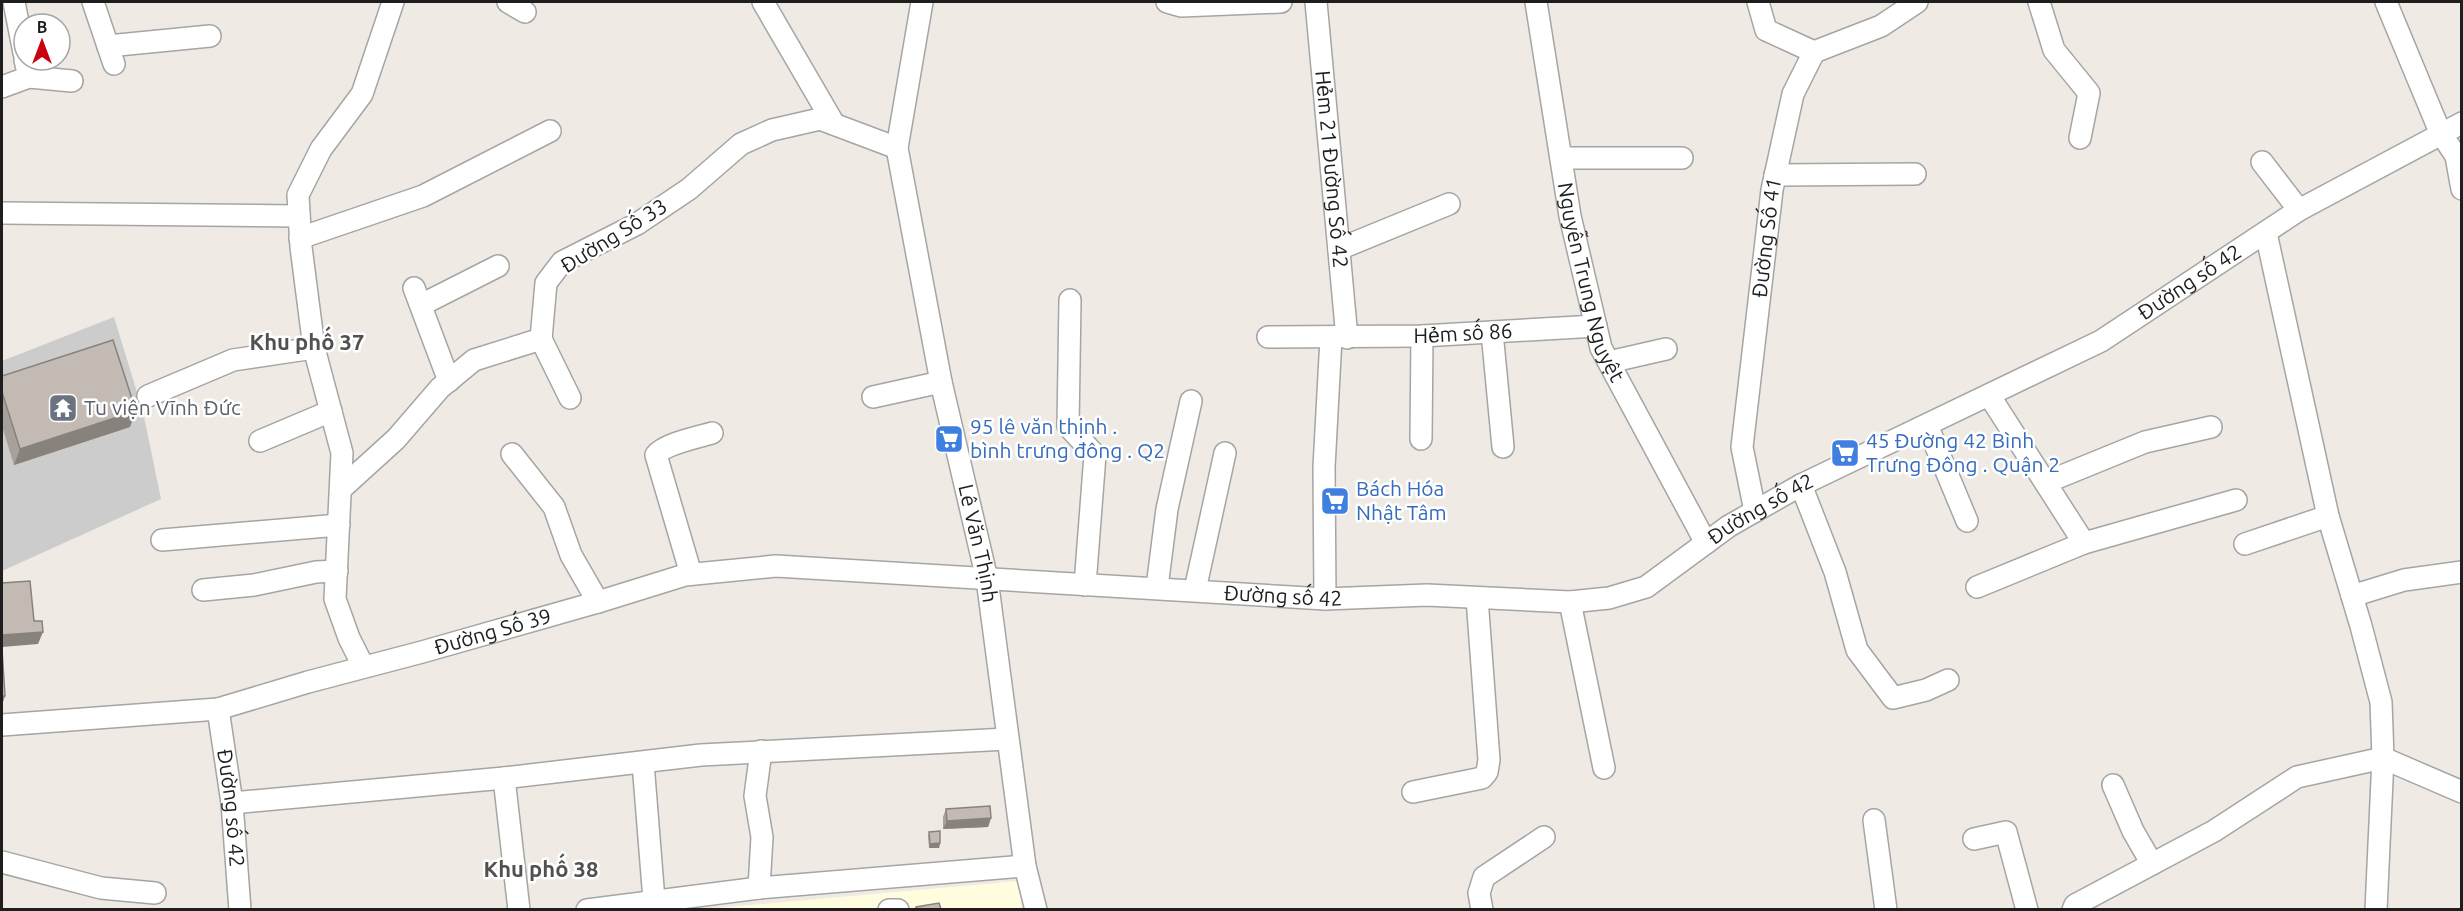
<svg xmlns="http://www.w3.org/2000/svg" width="2463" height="911" viewBox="0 0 2463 911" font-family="Ubuntu,sans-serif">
	<rect width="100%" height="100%" fill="#efeae4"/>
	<path fill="#fffddd" d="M1018,881l4,28 -327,1z"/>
	<path fill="#ccc" d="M114,317l29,95 18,87 -159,72v-210z"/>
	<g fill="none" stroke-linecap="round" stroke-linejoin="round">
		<g stroke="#a5a5a5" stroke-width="24">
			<g id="minor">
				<path d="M14,2l10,51"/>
				<path d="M93,2l21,62"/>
				<path d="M508,2l17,10"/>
				<path d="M763,2l71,122"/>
				<path id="s1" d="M922,2l-25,146 44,234 46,197 38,287 11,44"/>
				<path d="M1167,2l14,4 100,-4"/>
				<path id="s2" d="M1316,2l31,336"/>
				<path id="s3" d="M1536,2l34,214 31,132 105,195"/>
				<path d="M1758,2l8,28 48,22"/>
				<path d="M2039,2l15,48 35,43 -9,45"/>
				<path d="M2386,2l54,130 16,24 6,33"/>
				<path d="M108,46l102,-10"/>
				<path d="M1814,52l67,-26 36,-24"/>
				<path d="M29,77l43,4"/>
				<path d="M2,87l27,-10 -4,-17"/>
				<path d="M1561,158h121"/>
				<path d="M2262,162l37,48"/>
				<path d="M1775,175l140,-1"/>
				<path d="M2,213l297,3"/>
				<path d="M2266,233l62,283 33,110 20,76 2,56 -7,152"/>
				<path d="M300,238l123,-42 127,-65"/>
				<path d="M1339,249l110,-45"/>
				<path d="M414,288l35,93"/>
				<path d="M1070,300l-2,126 27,29 -10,130"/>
				<path d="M421,305l77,-39"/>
				<path d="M1492,332l11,115"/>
				<path id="s4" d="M1268,337l154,-1 174,-10"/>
				<path d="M541,339l29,59"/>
				<path d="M1609,362l57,-13"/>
				<path d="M1989,395l95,148 152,-43"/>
				<path d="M148,396l85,-36 81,-12"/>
				<path d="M873,397l68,-15"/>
				<path d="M1927,425l40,96"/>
				<path d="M1421,439l1,-103"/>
				<path d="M260,441l71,-30"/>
				<path d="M512,454l42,53 17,48 27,47"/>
				<path d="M2047,482l98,-40 66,-15"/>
				<path d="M1801,485l34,87 22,78 36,48 33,-8 22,-10"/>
				<path d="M342,488l54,-49 44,-51 34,-28 67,-21 5,-56 16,-21 75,-38 52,-35 52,-45 31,-14 48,-11 77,29"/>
				<path id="s5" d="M1755,511l-13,-64 30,-257 21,-96 21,-42"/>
				<path d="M162,540l177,-15"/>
				<path d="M2245,544l83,-28"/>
				<path d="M691,574l-35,-119c8,-11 42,-18 56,-22"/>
				<path d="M1157,587l10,-78 24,-108"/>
				<path d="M1977,587l107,-44"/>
				<path d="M203,590l51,-5 62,-13 21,-1"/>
				<path d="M1195,590l30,-137"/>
				<path d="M2352,596l52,-16 58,-8"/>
				<path d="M1325,599l-1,-132 7,-129"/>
				<path d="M1570,602l34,166"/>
				<path d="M363,666l-14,-28 -14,-39 7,-146 -28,-105 -13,-101 -3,-52 23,-46 41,-55 31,-92"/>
				<path id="s6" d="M218,709l14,94 8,107"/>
				<path id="s7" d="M2,725l216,-16 90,-27 114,-30 176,-50 87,-27 91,-9 549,33 102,-4 143,7 39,-4 37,-11 83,-61 72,-41 300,-144 198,-131 163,-87"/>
				<path d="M2383,758l79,34"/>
				<path d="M643,763l11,137"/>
				<path d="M504,778l15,132"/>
				<path d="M2113,785l20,46 19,33"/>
				<path d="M1413,792l69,-14 5,-6 2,-12 -12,-162"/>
				<path d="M232,803l272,-25 197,-23 306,-16"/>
				<path d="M1874,820l12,90"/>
				<path d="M1974,839l32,-7 21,78"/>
				<path d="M2,862l99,26 54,5"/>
				<path d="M759,888l3,-51 -7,-41 6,-45"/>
				<path d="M587,910l172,-22 266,-22"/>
				<path d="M889,910h9"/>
				<path d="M1482,910l-3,-17 5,-16 60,-40"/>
				<path d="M2073,910l2,-5 139,-74 83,-54 86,-19"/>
			</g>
		</g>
		<use href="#minor" stroke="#fff" stroke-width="21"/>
	</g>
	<g fill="#a8a09a">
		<path d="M2,376l128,51 -116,38 -12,-39z"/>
		<path d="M946,809l45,9 -3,9 -45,2v-12z"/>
		<path d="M929,832l11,11 -1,5h-10l-1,-12z"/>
	</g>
	<g fill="#88827d">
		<path d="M136,411l-6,16 -116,38 6,-16z"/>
		<path d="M43,632l-5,12 -36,3v-12z"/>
		<path d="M2,696h3l-3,9z"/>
		<path d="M991,818l-3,9 -45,2 4,-8z"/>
		<path d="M940,843l-1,5h-10l1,-4z"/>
	</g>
	<g fill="#c3bab3" stroke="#88827d" stroke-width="1.5">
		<path d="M113,340l23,71 -116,38 -18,-57v-16z"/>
		<path d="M30,581l4,40h8l1,11 -41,3v-52z"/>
		<path d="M2,649l3,47h-3z"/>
		<path d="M990,806l1,12 -44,3 -1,-12z"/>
		<path d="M940,831v12l-10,1 -1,-12z"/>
		<path d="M939,903l2,6h-25v-2z"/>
	</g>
	<defs>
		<g id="temple-square" transform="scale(1.5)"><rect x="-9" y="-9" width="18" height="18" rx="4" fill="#6b7280" stroke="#fff"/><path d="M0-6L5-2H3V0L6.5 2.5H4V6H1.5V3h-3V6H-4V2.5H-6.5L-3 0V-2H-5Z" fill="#fff"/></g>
		<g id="supermarket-square" transform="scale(1.5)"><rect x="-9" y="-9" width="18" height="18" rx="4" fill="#3f7fe0" stroke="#fff"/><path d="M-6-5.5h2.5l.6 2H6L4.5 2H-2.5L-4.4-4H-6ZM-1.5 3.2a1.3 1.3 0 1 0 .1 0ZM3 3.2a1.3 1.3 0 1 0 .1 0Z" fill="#fff"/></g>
	</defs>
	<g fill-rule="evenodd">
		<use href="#temple-square" x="63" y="408"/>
		<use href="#supermarket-square" x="949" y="439"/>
		<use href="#supermarket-square" x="1845" y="453"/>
		<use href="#supermarket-square" x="1335" y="501"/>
	</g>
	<g text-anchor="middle" stroke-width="5" stroke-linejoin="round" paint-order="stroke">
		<g font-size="21" fill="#1e1e1e" stroke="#fff">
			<text dy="7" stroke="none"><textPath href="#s2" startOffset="168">Hẻm 21 Đường Số 42</textPath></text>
			<text transform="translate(614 236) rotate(-32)" y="7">Đường Số 33</text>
			<text dy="7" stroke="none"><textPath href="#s5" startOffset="276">Đường Số 41</textPath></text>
			<text dy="7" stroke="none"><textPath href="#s3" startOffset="286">Nguyễn Trung Nguyệt</textPath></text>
			<text dy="7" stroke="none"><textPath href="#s7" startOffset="2292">Đường số 42</textPath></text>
			<text dy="7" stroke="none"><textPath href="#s4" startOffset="195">Hẻm số 86</textPath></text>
			<text dy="7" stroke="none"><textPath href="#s7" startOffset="1806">Đường số 42</textPath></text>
			<text dy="7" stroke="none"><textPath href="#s1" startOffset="552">Lê Văn Thịnh</textPath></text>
			<text dy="7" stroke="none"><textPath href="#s7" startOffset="1302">Đường số 42</textPath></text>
			<text dy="7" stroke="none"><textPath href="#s7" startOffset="502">Đường Số 39</textPath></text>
			<text dy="7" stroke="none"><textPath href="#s6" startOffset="100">Đường số 42</textPath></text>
		</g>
		<g font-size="21" fill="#5b616d" stroke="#fff" text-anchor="start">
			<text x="84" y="415">Tu viện Vĩnh Đức</text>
		</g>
		<g font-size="21" fill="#366cbe" stroke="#fff" text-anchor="start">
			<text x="970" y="434">95 lê văn thịnh .<tspan x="970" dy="24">bình trưng đông . Q2</tspan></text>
			<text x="1866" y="448">45 Đường 42 Bình<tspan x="1866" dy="24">Trưng Đông . Quận 2</tspan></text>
			<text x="1356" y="496">Bách Hóa<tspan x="1356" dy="24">Nhật Tâm</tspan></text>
		</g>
		<g font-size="22" font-weight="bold" fill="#515151" stroke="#fff">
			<text x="307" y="350">Khu phố 37</text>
			<text x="541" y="877">Khu phố 38</text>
		</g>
	</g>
	<rect width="2463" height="911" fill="none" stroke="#1e1e1e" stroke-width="6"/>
	<g transform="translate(42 42)"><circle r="28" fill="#ffffff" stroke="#a5a5a5" stroke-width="1.5"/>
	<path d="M0-4.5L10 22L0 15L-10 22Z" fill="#ca020e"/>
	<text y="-9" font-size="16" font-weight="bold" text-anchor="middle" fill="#1e1e1e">B</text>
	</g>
</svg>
